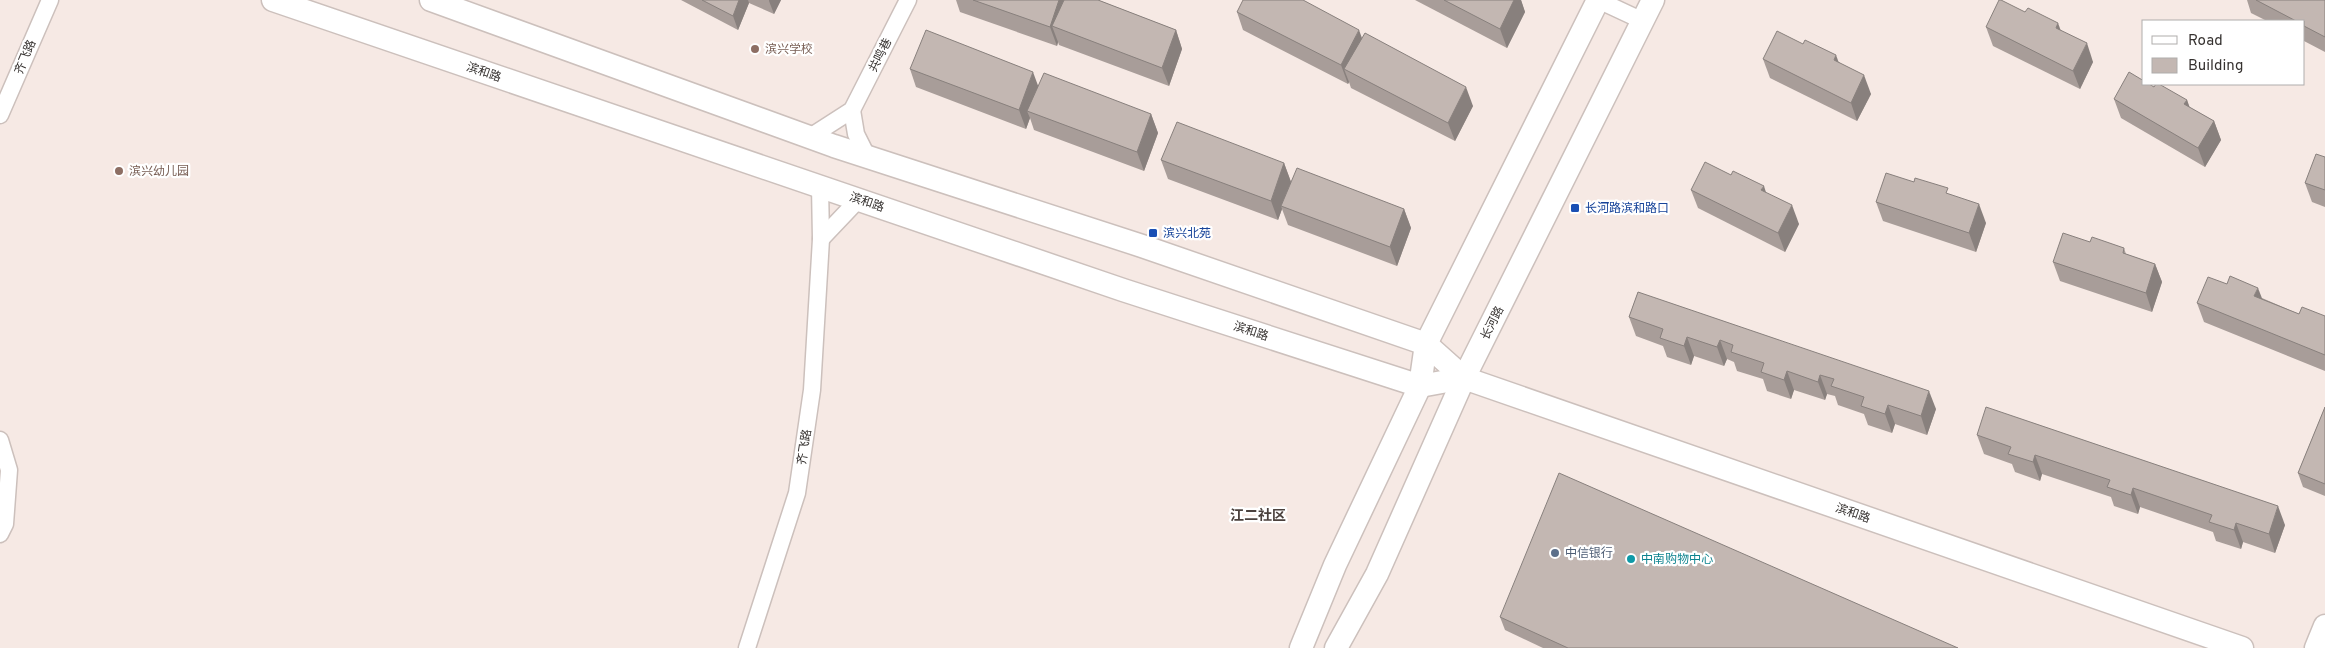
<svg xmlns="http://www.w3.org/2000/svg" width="2325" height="648" viewBox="0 0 2325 648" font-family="Overpass,'Noto Sans SC',sans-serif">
	<rect width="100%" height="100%" fill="#f6e9e4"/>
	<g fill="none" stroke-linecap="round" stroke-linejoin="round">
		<g stroke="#ccc0bc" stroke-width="19">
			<g id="street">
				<path d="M1598,0l45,21"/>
				<path d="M852,110l4,24 12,24"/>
				<path d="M0,115l50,-115"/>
				<path d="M810,137l42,-27 56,-110"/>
				<path d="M821,239l38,-40"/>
				<path d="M0,440l9,30 -4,54 -5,10"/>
				<path d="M747,648l50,-155 15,-103 9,-151 -1,-53"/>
			</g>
		</g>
		<g stroke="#ccc0bc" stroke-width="25">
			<g id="secondary">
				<path d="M273,0l850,290 297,96 44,-8"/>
				<path d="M431,0l403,146 308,100 284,98 38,34 778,270"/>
				<path d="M1301,648l34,-83 85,-179 6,-42 172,-344"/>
				<path d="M1336,648l41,-74 87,-196 189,-378"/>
				<path d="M2316,648l9,-22"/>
			</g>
		</g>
		<use href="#street" stroke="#fff" stroke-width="16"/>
		<use href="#secondary" stroke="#fff" stroke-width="22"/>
	</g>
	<g fill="#a89d99">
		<path d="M681,0h100l-7,14 -25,-11 -11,27z"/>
		<path d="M956,0h142l78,30 6,19 -13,37 -110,-41 -1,-3 -1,4 -97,-34z"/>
		<path d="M1415,0h106l4,12 -18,36z"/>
		<path d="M2247,0h78v52l-21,-11v-20h-37l-16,-8z"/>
		<path d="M1237,12l125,26 111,68 -18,35 -104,-53 -2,-6 -1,2 -105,-54z"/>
		<path d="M1986,27l75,3 32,32 -13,27 -87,-43z"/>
		<path d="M1763,59l76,3 32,32 -14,27 -87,-43z"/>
		<path d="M910,69l128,17 113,28 7,19 -14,38 -110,-41 -4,-12 -4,11 -110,-42z"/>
		<path d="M2114,99l73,1 2,7 25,14 7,19 -16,27 -84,-49z"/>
		<path d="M2325,157v50l-13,-5 -7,-19z"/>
		<path d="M1161,160l123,3 7,19 113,27 7,19 -14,38 -109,-41 -6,-16 -4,11 -110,-41z"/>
		<path d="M1691,190l75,3 33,31 -14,28 -87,-44z"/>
		<path d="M1950,194l36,29 -10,29 -93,-31 -7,-19z"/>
		<path d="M2090,242l34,6 2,6 29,10 7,18 -10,30 -92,-31 -7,-19z"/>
		<path d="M1638,292l298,117 -9,26 -32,-11 -3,9 -24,-8 -4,-11 -26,-9 -3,-9 -8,-2 -2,6 -31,-10 -3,9 -24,-8 -4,-12 -26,-8 -3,-9 -7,-3 -3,7 -30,-10 -3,9 -24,-8 -4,-11 -27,-10 -7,-19z"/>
		<path d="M2262,298l37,16 26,2v55l-121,-49 -7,-19z"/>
		<path d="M2325,407v89l-22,-9 -5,-14z"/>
		<path d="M1977,435l308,90 -10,28 -32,-11 -2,7 -25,-8 -3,-9 -73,-25 -2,7 -24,-8 -3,-9 -69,-23 -2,7 -25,-9 -3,-8 -28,-10z"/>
		<path d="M1500,617l458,31h-415l-38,-18z"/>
	</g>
	<g fill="#88807d">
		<path d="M739,0h9l1,3 -11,27 -5,-14z"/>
		<path d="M769,0h12l-7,14 -5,-13z"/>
		<path d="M1059,0h8l-15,26 6,16 -1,4 -7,-19z"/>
		<path d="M1514,0h7l4,12 -18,36 -7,-19z"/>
		<path d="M2058,23l7,19 -9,-14z"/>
		<path d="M1176,30l6,19 -13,37 -7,-18z"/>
		<path d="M1359,30l7,19 -22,20 5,13 -1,2 -7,-19z"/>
		<path d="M2087,43l6,19 -13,27 -7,-18z"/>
		<path d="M1836,55l7,19 -9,-14z"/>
		<path d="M1033,72l7,19 -13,20 3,7 -4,11 -7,-19z"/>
		<path d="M1864,75l7,19 -14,27 -6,-18z"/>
		<path d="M1466,87l7,19 -18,35 -7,-18z"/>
		<path d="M2187,100l7,19 -10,-15z"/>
		<path d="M1151,114l7,19 -14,38 -7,-19z"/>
		<path d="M2214,121l7,19 -16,27 -7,-19z"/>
		<path d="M1284,163l7,19 -10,24 1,3 -4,11 -7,-19z"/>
		<path d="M1764,186l6,19 -9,-15z"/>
		<path d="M1979,204l7,19 -10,29 -7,-19z"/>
		<path d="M1792,205l7,19 -14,28 -7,-19z"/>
		<path d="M1404,209l7,19 -14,38 -7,-19z"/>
		<path d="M2155,264l7,18 -10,30 -6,-19z"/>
		<path d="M2258,288l7,18 -11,-10z"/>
		<path d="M1687,337l7,19 -3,9 -7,-19z"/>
		<path d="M1720,340l7,19 -3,7 -7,-19z"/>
		<path d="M1787,371l7,19 -3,9 -7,-19z"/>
		<path d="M1820,375l7,19 -2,6 -7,-18z"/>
		<path d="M1929,391l7,18 -9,26 -6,-19z"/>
		<path d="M1888,405l7,19 -3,9 -7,-19z"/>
		<path d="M2035,455l7,19 -2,7 -7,-19z"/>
		<path d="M2133,488l7,19 -2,7 -7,-19z"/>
		<path d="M2278,506l7,19 -10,28 -6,-19z"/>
		<path d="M2236,523l7,19 -2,7 -7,-19z"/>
	</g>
	<g fill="#c3b7b2" stroke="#88807d">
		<path d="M702,0h37l-6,16z"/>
		<path d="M973,0h86l-9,27z"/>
		<path d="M1064,0h34l78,30 -14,38 -110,-42z"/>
		<path d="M1243,0h60l56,30 -18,35 -104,-53z"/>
		<path d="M1444,0h70l-14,29z"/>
		<path d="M1999,0h2l24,12 3,-4 30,15 -2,5 31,15 -14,28 -87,-44z"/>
		<path d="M2256,0h69v37l-21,-11v-5h-8z"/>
		<path d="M926,30l107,42 -14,38 -109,-41z"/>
		<path d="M1777,31l26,13 2,-4 31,15 -2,5 30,15 -13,28 -88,-44z"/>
		<path d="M1365,33l101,54 -18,36 -104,-54z"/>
		<path d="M2129,72l15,9v3h5l5,3 2,-3h3l28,16 -3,4 30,17 -16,27 -84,-49z"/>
		<path d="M1044,73l107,41 -14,38 -110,-41z"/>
		<path d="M1177,122l107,41 -13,38 -110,-41z"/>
		<path d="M2316,154l9,3v33l-20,-7z"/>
		<path d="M1705,162l26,13 2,-4 31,15 -3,4 31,15 -14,28 -87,-43z"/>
		<path d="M1297,168l107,41 -14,38 -109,-41z"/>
		<path d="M1886,173l28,9 1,-4 33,10 -2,5 33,11 -10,29 -93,-31z"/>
		<path d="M2063,233l27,9 2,-5 32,11 -1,5 32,11 -9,29 -93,-31z"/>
		<path d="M2230,276l28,12 -4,8 45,18 3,-7 23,9v39l-128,-52 11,-26 19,7z"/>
		<path d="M1638,292l291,99 -8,25 -33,-11 -3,9 -24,-8 3,-9 -33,-11 3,-7 -14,-4 -2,7 -31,-11 -3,9 -23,-8 3,-9 -33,-11 2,-7 -13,-5 -3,7 -30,-10 -3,9 -24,-8 3,-9 -34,-12z"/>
		<path d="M1986,407l292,99 -9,28 -33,-11 -2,7 -25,-8 3,-7 -79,-27 -2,7 -24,-8 3,-7 -75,-25 -2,7 -25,-8 3,-7 -34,-12z"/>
		<path d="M2325,407v77l-27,-11z"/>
		<path d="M1559,473l399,175h-390l-68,-31z"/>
	</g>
	<g fill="#8d6e63" stroke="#fff" stroke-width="2">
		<circle cx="755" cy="49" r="5"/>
		<circle cx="119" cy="171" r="5"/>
	</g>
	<g fill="#1a4fb4" stroke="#fff" stroke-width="2">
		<rect x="1570" y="203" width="10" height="10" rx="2.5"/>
		<rect x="1148" y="228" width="10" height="10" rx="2.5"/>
	</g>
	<circle fill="#5c6f8a" stroke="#fff" stroke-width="2" cx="1555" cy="553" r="5"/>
	<circle fill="#0f9aa8" stroke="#fff" stroke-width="2" cx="1631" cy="559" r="5"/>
	<g text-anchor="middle" stroke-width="4.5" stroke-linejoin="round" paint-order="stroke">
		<g font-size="12" fill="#785e54" stroke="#fff" text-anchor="start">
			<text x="765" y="53">滨兴学校</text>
			<text x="129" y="175">滨兴幼儿园</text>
		</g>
		<g font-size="12" fill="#363230" stroke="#fff">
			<text transform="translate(880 55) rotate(-63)" y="4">共鸣巷</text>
			<text transform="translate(25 57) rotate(-67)" y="4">齐飞路</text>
			<text transform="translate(484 72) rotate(19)" y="4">滨和路</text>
			<text transform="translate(867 202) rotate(19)" y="4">滨和路</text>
			<text transform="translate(1492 323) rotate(-63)" y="4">长河路</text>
			<text transform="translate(1251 331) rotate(18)" y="4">滨和路</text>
			<text transform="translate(804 447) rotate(-81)" y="4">齐飞路</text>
			<text transform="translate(1853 513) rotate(19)" y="4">滨和路</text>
		</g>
		<g font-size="12" fill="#164399" stroke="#fff" text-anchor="start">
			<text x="1585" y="212">长河路滨和路口</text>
			<text x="1163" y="237">滨兴北苑</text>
		</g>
		<g font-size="12" fill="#4e5e75" stroke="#fff" text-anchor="start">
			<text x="1565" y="557">中信银行</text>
		</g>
		<g font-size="12" fill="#0d838f" stroke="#fff" text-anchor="start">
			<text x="1641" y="563">中南购物中心</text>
		</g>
		<g font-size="14" font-weight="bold" fill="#4b413d" stroke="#fff">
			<text x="1258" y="520">江二社区</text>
		</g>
	</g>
	<rect x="2142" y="20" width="162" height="65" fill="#ffffff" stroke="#afadac"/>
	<rect x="2152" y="36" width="25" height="8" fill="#ffffff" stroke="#afadac"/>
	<text x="2188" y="45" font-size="15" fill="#363230">Road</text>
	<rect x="2152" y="58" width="25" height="15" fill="#c3b7b2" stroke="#afadac"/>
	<text x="2188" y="70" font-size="15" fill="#363230">Building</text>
</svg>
